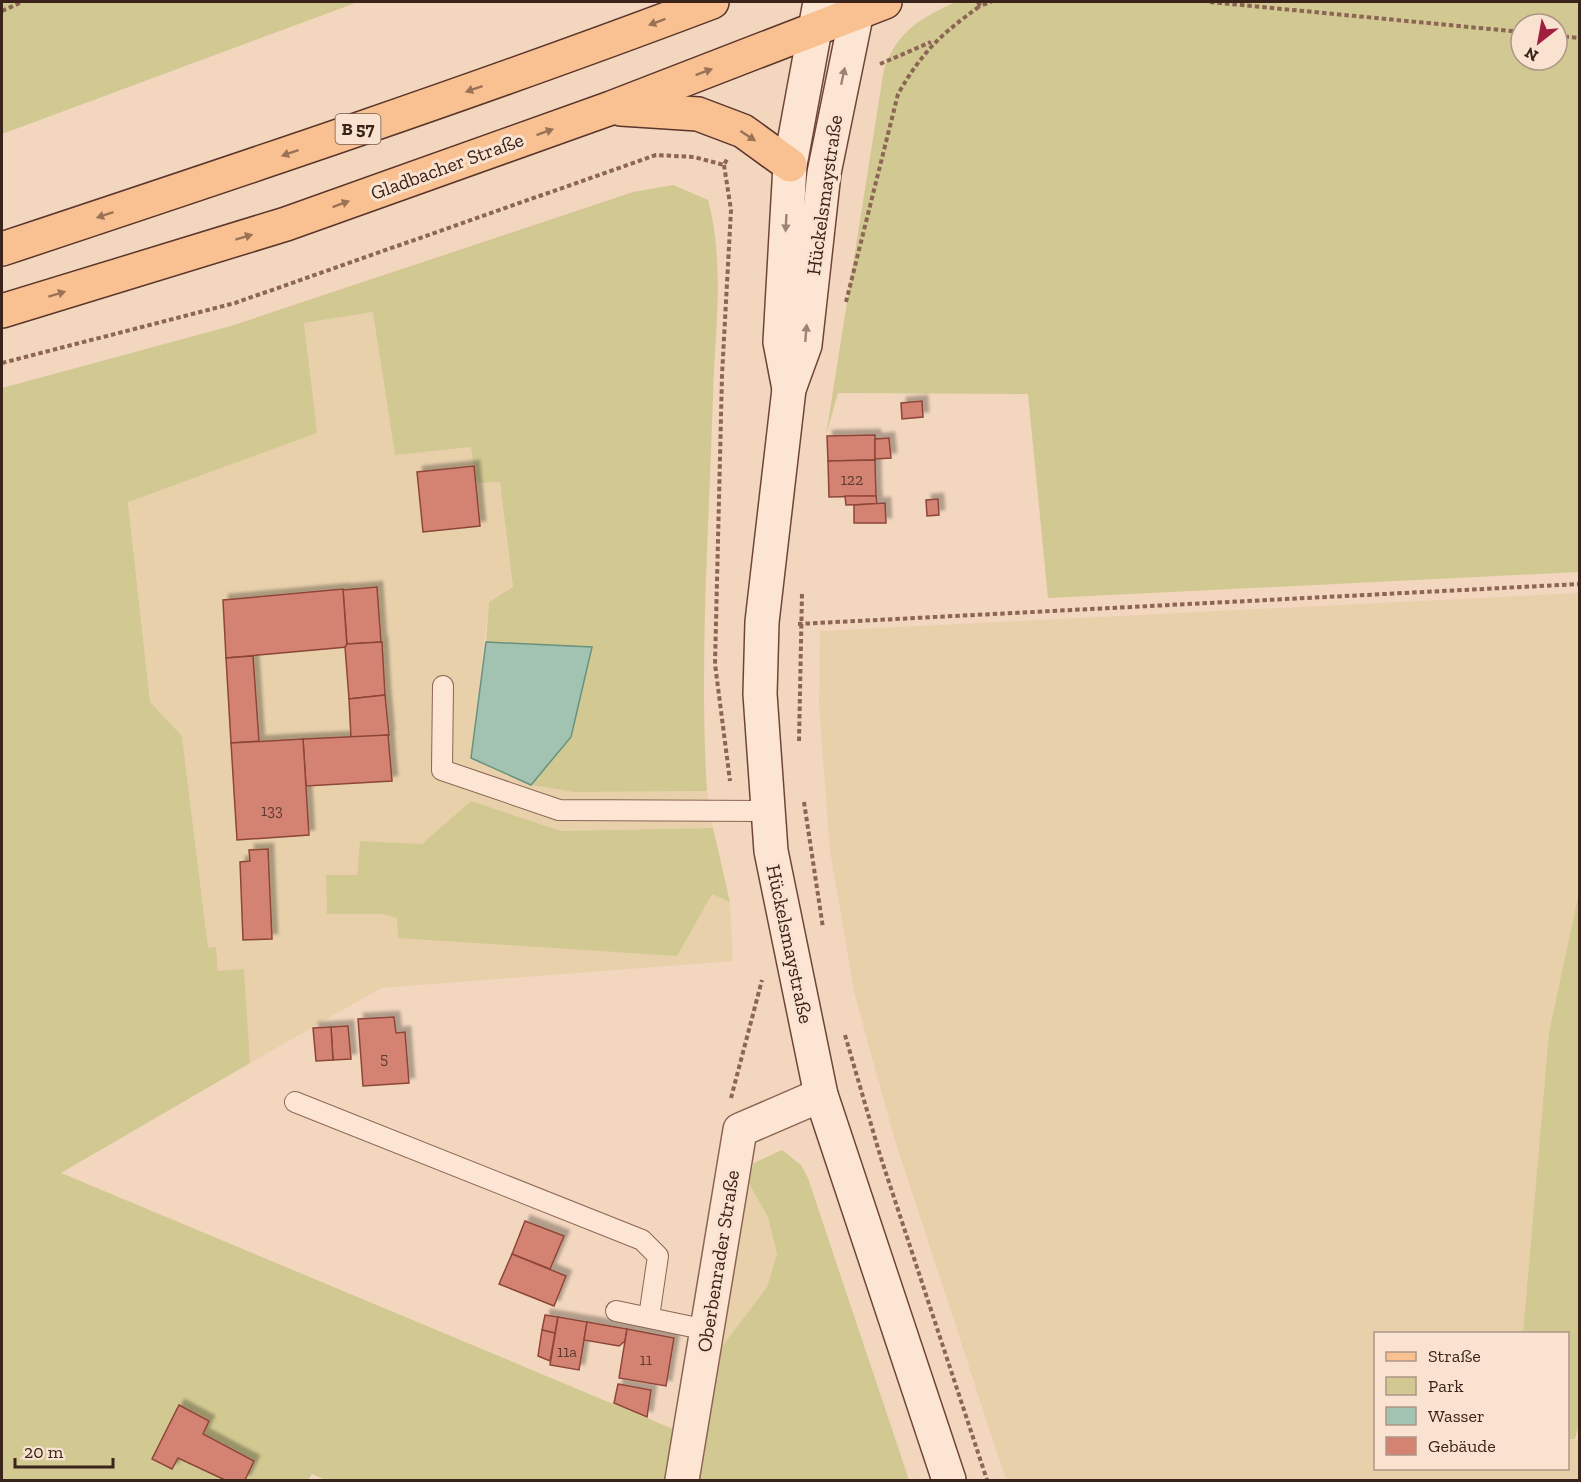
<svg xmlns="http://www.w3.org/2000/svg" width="1581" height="1482" viewBox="0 0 1581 1482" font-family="'Zilla Slab',serif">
	<defs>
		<filter id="shadow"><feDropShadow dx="5.5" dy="-5.5" stdDeviation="1.5" flood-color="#0004"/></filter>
	</defs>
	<rect width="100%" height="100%" fill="#f2d6be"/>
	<g fill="#e8d0ab">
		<path d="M374,312l21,143 77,-8 28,35 13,106 -24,14 -18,156 60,27 43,7 133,-1 6,37 -152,3 -90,-30 -49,43 -62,-3 -3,34 -30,39h55l15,4 1,20 315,-44 17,8 3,59 -352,27 -131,75 -6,-93 -26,1 -2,-24 -8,2 -26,-213 -32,-34 -22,-201 188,-68 -12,-110z"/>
		<path d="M1579,593v299l-30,140 -26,301 -147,1v134h192v-29l11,1v40h-573l-112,-343 -39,-141 -25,-145 -11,-146 1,-74z"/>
		<path d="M748,1182l20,35 9,37 -10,33 -50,66z"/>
	</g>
	<g fill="#d1c991" fill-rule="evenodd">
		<path d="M2,2h356l-356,132z"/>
		<path d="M956,2h623v570l-531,26 -20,-204 -190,-1 -12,42 58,-366c14,-39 37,-51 72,-67zM1521,24h36v36h-36z"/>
		<path d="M673,185l35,15c17,62 7,132 5,195 -4,132 -14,265 -6,396l-133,1 -43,-7 40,-48 21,-90 -106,-5 3,-40 24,-15 -13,-105 -24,1 -5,-36 -76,8 -22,-143 -69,11 13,110 -189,69 22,200 32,34 26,212 8,-1 2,24 26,-2 6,94 -189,110 612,256 -8,51h-339l-14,-6 -4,6h-306v-1092l229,-62 402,-134z"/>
		<path d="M471,801l90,30 152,-3 17,74 -18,-8 -35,62 -279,-18 -1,-20 -15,-4h-55l-1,-39h31l3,-34 62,3z"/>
		<path d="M1579,892l1,528 -5,19h-7v-105l-45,-1 26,-301z"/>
		<path d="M782,1150l19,15 7,13 101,302h-213l21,-127 50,-66 10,-33 -9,-37 -20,-35 6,-19z"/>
	</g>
	<path fill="#a2c3b1" stroke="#68927e" stroke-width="1.5" d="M486,642l106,5 -21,90 -40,48 -60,-27z"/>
	<g fill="#d48271" stroke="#8d4639" stroke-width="1.5" filter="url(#shadow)">
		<path d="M922,401l1,16 -21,2 -1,-16z"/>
		<path d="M875,435v25l-47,1 -1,-25z"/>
		<path d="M889,438l2,20 -16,1v-20z"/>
		<path d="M875,460l1,36 -47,1 -1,-36z"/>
		<path d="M474,466l6,60 -57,6 -6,-60z"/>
		<path d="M845,496h31l1,8 -31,1z"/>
		<path d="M938,499l1,16 -12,1 -1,-16z"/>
		<path d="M885,503l1,20h-32v-18z"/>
		<path d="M377,587l4,55 -34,2 -4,-54z"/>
		<path d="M343,589l4,58 -121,11 -3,-58z"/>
		<path d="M382,642l3,53 -36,4 -4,-52 2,-3z"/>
		<path d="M253,656l6,85 -28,2 -5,-85z"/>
		<path d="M385,695l4,40 -38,3 -2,-39z"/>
		<path d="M388,735l4,46 -86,5 -3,-47z"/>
		<path d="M303,739l6,96 -72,5 -6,-97z"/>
		<path d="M268,849l4,90 -29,1 -3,-78 10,-1 -1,-11z"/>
		<path d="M394,1017l2,16 9,-1 4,51 -46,3 -5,-67z"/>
		<path d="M348,1026l3,33 -18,1 -2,-33z"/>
		<path d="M331,1027l2,33 -17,1 -3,-33z"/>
		<path d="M525,1221l39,15 -14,33 -38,-15z"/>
		<path d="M512,1254l54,22 -12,30 -55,-22z"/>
		<path d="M545,1315l13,2 -3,16 -13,-3z"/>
		<path d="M558,1317l29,5 -8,48 -29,-5z"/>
		<path d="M587,1322l40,7 -2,12 -6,5 -35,-6z"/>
		<path d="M627,1329l47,9 -8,48 -47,-8z"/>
		<path d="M542,1330l13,3 -5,28 -12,-5z"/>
		<path d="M618,1384l33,6 -4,27 -33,-14z"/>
		<path d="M179,1405l30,16 -6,13 51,27 -9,19h-20l-47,-22 -6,11 -20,-10z"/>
	</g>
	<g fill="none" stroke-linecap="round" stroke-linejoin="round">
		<g stroke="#8c6555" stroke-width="22">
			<g id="service">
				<path d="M443,686l-1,84 117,40 209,1"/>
				<path d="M295,1102l347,138 16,16 -9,61"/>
				<path d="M616,1311l91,19"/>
			</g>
		</g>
		<g stroke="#8c6555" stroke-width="36">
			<path id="minor" d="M682,1480l58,-350 81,-35"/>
		</g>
		<g stroke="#6e4639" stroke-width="36">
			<g id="secondary">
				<path d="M859,2l-35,171 -19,172 -16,44 -27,233 -2,72 11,157 50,244 128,385"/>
				<path d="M789,389l-9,-47 10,-177 30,-163"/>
			</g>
		</g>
		<g stroke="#59352a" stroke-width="36">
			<g id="primary">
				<path d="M621,109l77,5 45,17 47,34"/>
				<path d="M2,249c238,-79 475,-158 710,-247"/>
				<path d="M2,311l284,-87 325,-116 274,-106"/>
			</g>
		</g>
		<g stroke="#8c6555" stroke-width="4" stroke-dasharray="4.5 3" stroke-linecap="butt">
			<path d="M978,2l2,4 11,-4"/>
			<path d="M1210,2l311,30"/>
			<path d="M2,11l20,-9"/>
			<path d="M1557,36l23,2"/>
			<path d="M880,64l51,-22"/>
			<path d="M724,165l7,45 -9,165 -7,289 15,117"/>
			<path d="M846,302l52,-208c24,-42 43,-60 82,-88"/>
			<path d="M2,363l233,-60 421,-148 38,2 30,8 3,-6"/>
			<path d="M798,624l782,-40"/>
			<path d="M799,741l3,-148"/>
			<path d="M804,802l19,126"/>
			<path d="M845,1035l35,120 107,325"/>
			<path d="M731,1098l31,-118"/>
		</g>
		<use href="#service" stroke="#fce5d2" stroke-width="20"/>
		<use href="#minor" stroke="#fce5d2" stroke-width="33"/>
		<use href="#secondary" stroke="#fce5d2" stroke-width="33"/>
		<use href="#primary" stroke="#f9c092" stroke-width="33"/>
	</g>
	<defs><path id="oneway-solid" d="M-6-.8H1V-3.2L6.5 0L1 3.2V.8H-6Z" transform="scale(1.5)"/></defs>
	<g fill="#9a7256">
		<use href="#oneway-solid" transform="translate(657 22) rotate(159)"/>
		<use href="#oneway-solid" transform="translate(704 72) rotate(-21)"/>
		<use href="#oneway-solid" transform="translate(474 89) rotate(161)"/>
		<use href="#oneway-solid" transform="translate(545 132) rotate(-20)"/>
		<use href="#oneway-solid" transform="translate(748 136) rotate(33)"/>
		<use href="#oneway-solid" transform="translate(290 153) rotate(161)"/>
		<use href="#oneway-solid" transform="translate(341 204) rotate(-20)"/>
		<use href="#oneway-solid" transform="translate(105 215) rotate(162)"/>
		<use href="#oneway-solid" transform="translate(244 237) rotate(-17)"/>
		<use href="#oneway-solid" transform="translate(57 294) rotate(-17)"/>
	</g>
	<g fill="#9b8476">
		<use href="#oneway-solid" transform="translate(843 76) rotate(-78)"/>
		<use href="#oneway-solid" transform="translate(786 223) rotate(93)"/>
		<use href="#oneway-solid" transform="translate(806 333) rotate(-85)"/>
	</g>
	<g text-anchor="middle" stroke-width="6" stroke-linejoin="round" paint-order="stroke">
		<g font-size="16" fill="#603b30">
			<text x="852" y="485">122</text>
			<text x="272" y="816">133</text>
			<text x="384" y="1064">5</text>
			<text x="567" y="1357">11a</text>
			<text x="646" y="1365">11</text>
		</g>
		<rect fill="#f9e2cf" stroke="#735c51" stroke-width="1.5" x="335.5" y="114" width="45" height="30" rx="4.5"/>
		<g font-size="18" font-weight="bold" fill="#3a231b">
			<text x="358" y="135">B 57</text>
		</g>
		<g font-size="20" fill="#3a231b" stroke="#f9e2cf">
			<text transform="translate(447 166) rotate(-20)" y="7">Gladbacher Straße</text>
			<text transform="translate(824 195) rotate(-82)" y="7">Hückelsmaystraße</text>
			<text transform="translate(790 944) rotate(78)" y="7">Hückelsmaystraße</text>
			<text transform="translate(718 1261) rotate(-81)" y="7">Oberbenrader Straße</text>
		</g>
	</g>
	<rect width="1581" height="1482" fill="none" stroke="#3a231b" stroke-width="6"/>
	<rect x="1374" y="1332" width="195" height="138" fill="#f9e2cf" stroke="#ad9687" stroke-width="1.5"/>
	<rect x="1386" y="1352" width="30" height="9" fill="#f9c092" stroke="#ad9687" stroke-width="1.5"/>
	<text x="1428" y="1362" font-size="18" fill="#3a231b">Straße</text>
	<rect x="1386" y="1377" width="30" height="18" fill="#d1c991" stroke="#ad9687" stroke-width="1.5"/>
	<text x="1428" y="1392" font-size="18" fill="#3a231b">Park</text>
	<rect x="1386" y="1407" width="30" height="18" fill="#a2c3b1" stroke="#ad9687" stroke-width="1.5"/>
	<text x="1428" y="1422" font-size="18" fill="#3a231b">Wasser</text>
	<rect x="1386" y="1437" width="30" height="18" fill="#d48271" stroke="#ad9687" stroke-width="1.5"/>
	<text x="1428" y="1452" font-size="18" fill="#3a231b">Gebäude</text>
	<g transform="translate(1539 42) rotate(211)"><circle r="28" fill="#f9e2cf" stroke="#ad9687" stroke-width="1.5"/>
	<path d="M0-4.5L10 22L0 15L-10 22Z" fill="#a12040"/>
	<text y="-9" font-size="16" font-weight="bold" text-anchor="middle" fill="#3a231b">N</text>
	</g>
	<path d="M15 1458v9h98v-9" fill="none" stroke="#3a231b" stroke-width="3"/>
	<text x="24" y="1458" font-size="18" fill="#3a231b" stroke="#f9e2cf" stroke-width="4.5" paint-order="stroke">20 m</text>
</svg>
